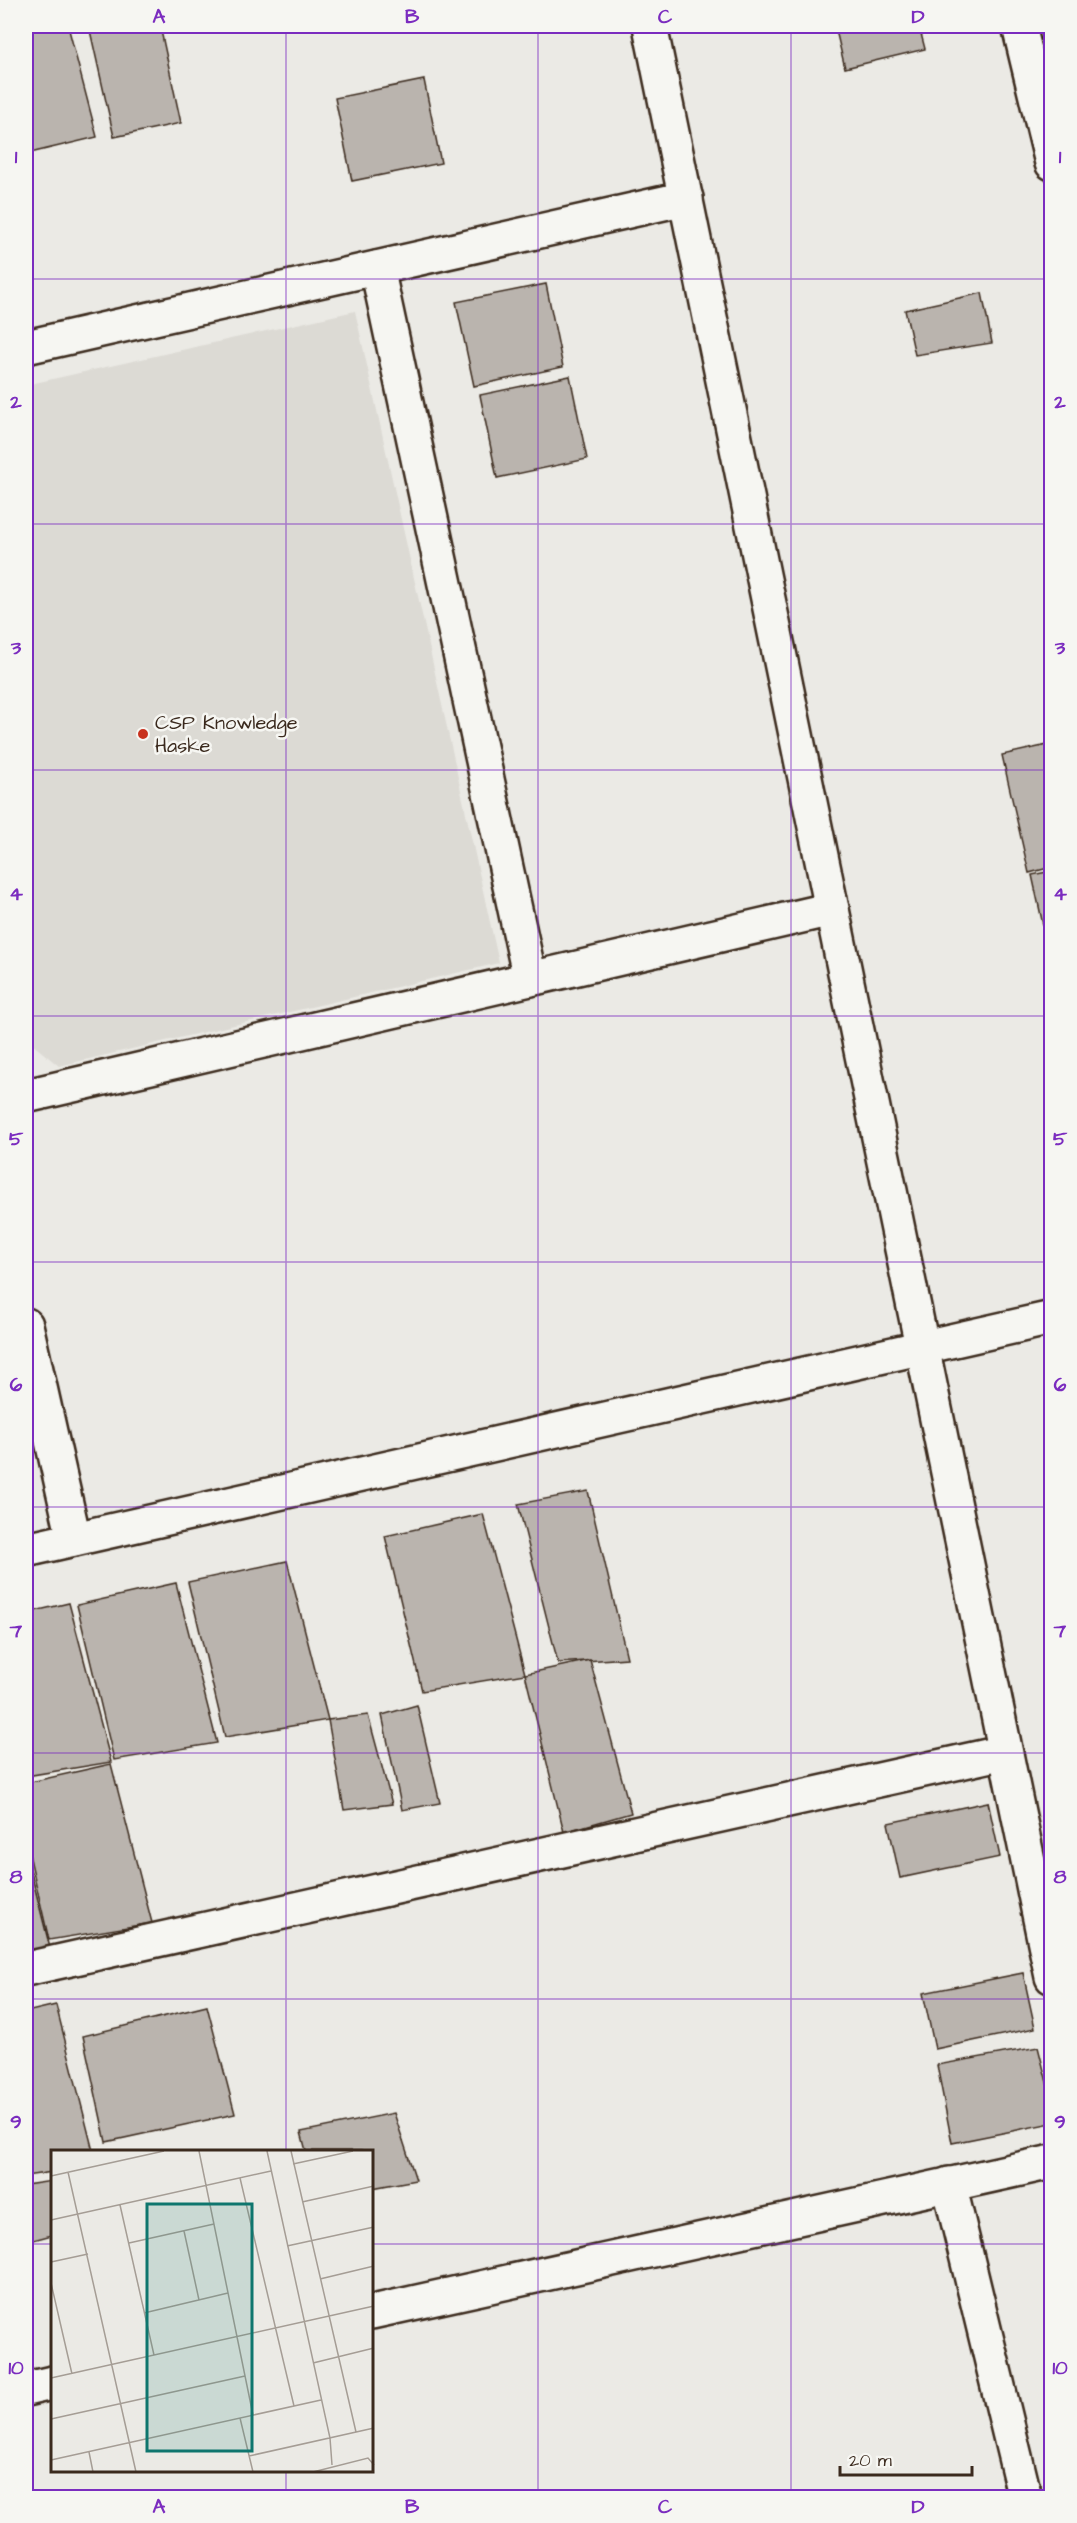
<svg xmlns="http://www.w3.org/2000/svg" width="1077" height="2523" viewBox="0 0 1077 2523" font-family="'Architects Daughter',sans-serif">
	<rect width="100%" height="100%" fill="#ebeae5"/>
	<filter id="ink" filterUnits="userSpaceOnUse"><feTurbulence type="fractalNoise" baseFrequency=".0167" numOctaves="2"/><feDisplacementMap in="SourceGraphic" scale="12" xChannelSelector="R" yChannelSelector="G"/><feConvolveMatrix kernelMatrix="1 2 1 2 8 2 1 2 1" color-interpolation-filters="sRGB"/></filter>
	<g filter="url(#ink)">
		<path fill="#dcdad4" d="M355,311l144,652 -440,103 -33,-27v-654z"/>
		<g fill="#bab4ae" stroke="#3b2a1e" stroke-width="1.5">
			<path d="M46,26h22l29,111 -71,17v-124z"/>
			<path d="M89,26h71l21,97 -67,14z"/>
			<path d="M835,26h84l6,23 -80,19z"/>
			<path d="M424,80l17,83 -89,18 -17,-83z"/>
			<path d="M546,284l17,83 -89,19 -18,-84z"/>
			<path d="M982,293l10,50 -77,12 -10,-45z"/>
			<path d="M570,376l17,83 -90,19 -17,-83z"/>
			<path d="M1052,744v123l-23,6 -27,-118z"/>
			<path d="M1052,871v71l-5,1 -15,-68z"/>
			<path d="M1052,942v19l-5,-18z"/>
			<path d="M588,1491l39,167 -69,5 -40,-159z"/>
			<path d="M483,1514l42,160 -103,17 -37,-155z"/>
			<path d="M287,1561l41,159 -103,17 -37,-155z"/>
			<path d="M176,1583l41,160 -103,17 -37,-155z"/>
			<path d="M69,1603l42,159 -85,14v-163z"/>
			<path d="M590,1660l41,153 -67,19 -39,-158z"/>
			<path d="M417,1705l23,98 -38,7 -20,-95z"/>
			<path d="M368,1715l24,89 -48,6 -16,-90z"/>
			<path d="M111,1764l41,159 -103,17 -23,-99v-58z"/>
			<path d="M988,1802l12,55 -100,21 -12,-55z"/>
			<path d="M26,1853l24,95 -24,4z"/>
			<path d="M1023,1973l12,55 -100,21 -12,-56z"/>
			<path d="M56,2005l37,146h-41v21l-26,4v-164z"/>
			<path d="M207,2006l28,108 -129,28 -23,-106z"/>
			<path d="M1038,2047l14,55v21l-100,20 -15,-78z"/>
			<path d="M394,2113l22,67 -44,8v-37h-66l-5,-19z"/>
			<path d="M52,2181v54l-26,7v-57z"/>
		</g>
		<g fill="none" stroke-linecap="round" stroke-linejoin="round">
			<g stroke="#3b2a1e" stroke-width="38">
				<g id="minor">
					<path d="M650,26l402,1951"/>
					<path d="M1019,26l33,137"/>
					<path d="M377,268l153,711"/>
					<path d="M26,347l660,-149"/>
					<path d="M26,1096l806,-187"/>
					<path d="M26,1325l48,214"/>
					<path d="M26,1550l1026,-232"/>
					<path d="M26,1969l979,-217"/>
					<path d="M949,2184l76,314"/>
					<path d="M372,2312l680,-150"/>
					<path d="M26,2389l26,-6"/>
				</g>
			</g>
			<use href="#minor" stroke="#f6f6f2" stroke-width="33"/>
		</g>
	</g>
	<path fill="none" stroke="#7b2cbf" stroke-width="1.5" stroke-opacity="0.55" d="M286,26v2125M538,26v2472M791,26v2472M26,279h1026M26,524h1026M26,770h1026M26,1016h1026M26,1262h1026M26,1507h1026M26,1753h1026M26,1999h1026M26,2244h26M372,2244h680M286,2470v28"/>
	<circle fill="#c8321e" stroke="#f6f6f2" stroke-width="2" cx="143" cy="734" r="6"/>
	<g text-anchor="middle" stroke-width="5" stroke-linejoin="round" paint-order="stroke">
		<g font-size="20" fill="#3b2a1e" stroke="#f6f6f2" text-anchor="start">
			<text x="155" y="729">CSP Knowledge<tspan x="155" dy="23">Haske</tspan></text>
		</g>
	</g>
	<g transform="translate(51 2150)">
		<rect width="322" height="322" fill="#ebeae5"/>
		<path fill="none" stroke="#a59d95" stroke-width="1.5" d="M148,1l54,264M216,1l63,287 2,27M240,1l65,281M242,14l60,-13M17,22l68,300M0,26l113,-25M189,28l54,228M251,52l72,-16M69,55l34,150M0,70l220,-49M133,81l15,69M78,93l85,-19M236,96l87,-19M0,112l37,-8M269,129l54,-13M0,133l21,91M93,163l84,-20M262,213l61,-15M0,228l323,-72M189,268l13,54M0,269l194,-43M38,302l4,20M198,306l125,-28M0,310l270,-60M262,322l55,-14 6,7"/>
		<path fill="#0f766e" fill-opacity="0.15" stroke="#0f766e" stroke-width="3" d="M96,54h105v247h-105z"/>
		<rect width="322" height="322" fill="none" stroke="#3b2a1e" stroke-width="3"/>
	</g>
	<rect width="1077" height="2523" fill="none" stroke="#f6f6f2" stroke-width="66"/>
	<path d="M840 2466v9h132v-9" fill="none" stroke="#3b2a1e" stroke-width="3"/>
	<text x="849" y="2466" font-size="18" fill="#3b2a1e" stroke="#f6f6f2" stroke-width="4.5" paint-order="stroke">20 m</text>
	<rect x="33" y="33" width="1011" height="2457" fill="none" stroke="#7b2cbf" stroke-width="2"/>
	<g font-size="20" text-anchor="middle" font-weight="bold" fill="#7b2cbf">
		<text x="159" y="23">A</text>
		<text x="412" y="23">B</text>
		<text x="665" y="23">C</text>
		<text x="918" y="23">D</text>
		<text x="16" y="163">1</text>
		<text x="1060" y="163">1</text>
		<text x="16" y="408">2</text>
		<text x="1060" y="408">2</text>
		<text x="16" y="654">3</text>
		<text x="1060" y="654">3</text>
		<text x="16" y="900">4</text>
		<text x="1060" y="900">4</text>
		<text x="16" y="1145">5</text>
		<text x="1060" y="1145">5</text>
		<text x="16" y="1391">6</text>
		<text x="1060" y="1391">6</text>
		<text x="16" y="1637">7</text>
		<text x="1060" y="1637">7</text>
		<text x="16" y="1883">8</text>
		<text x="1060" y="1883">8</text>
		<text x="16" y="2128">9</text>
		<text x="1060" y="2128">9</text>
		<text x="16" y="2374">10</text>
		<text x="1060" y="2374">10</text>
		<text x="159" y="2513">A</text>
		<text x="412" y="2513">B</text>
		<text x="665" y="2513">C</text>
		<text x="918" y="2513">D</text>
	</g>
</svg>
